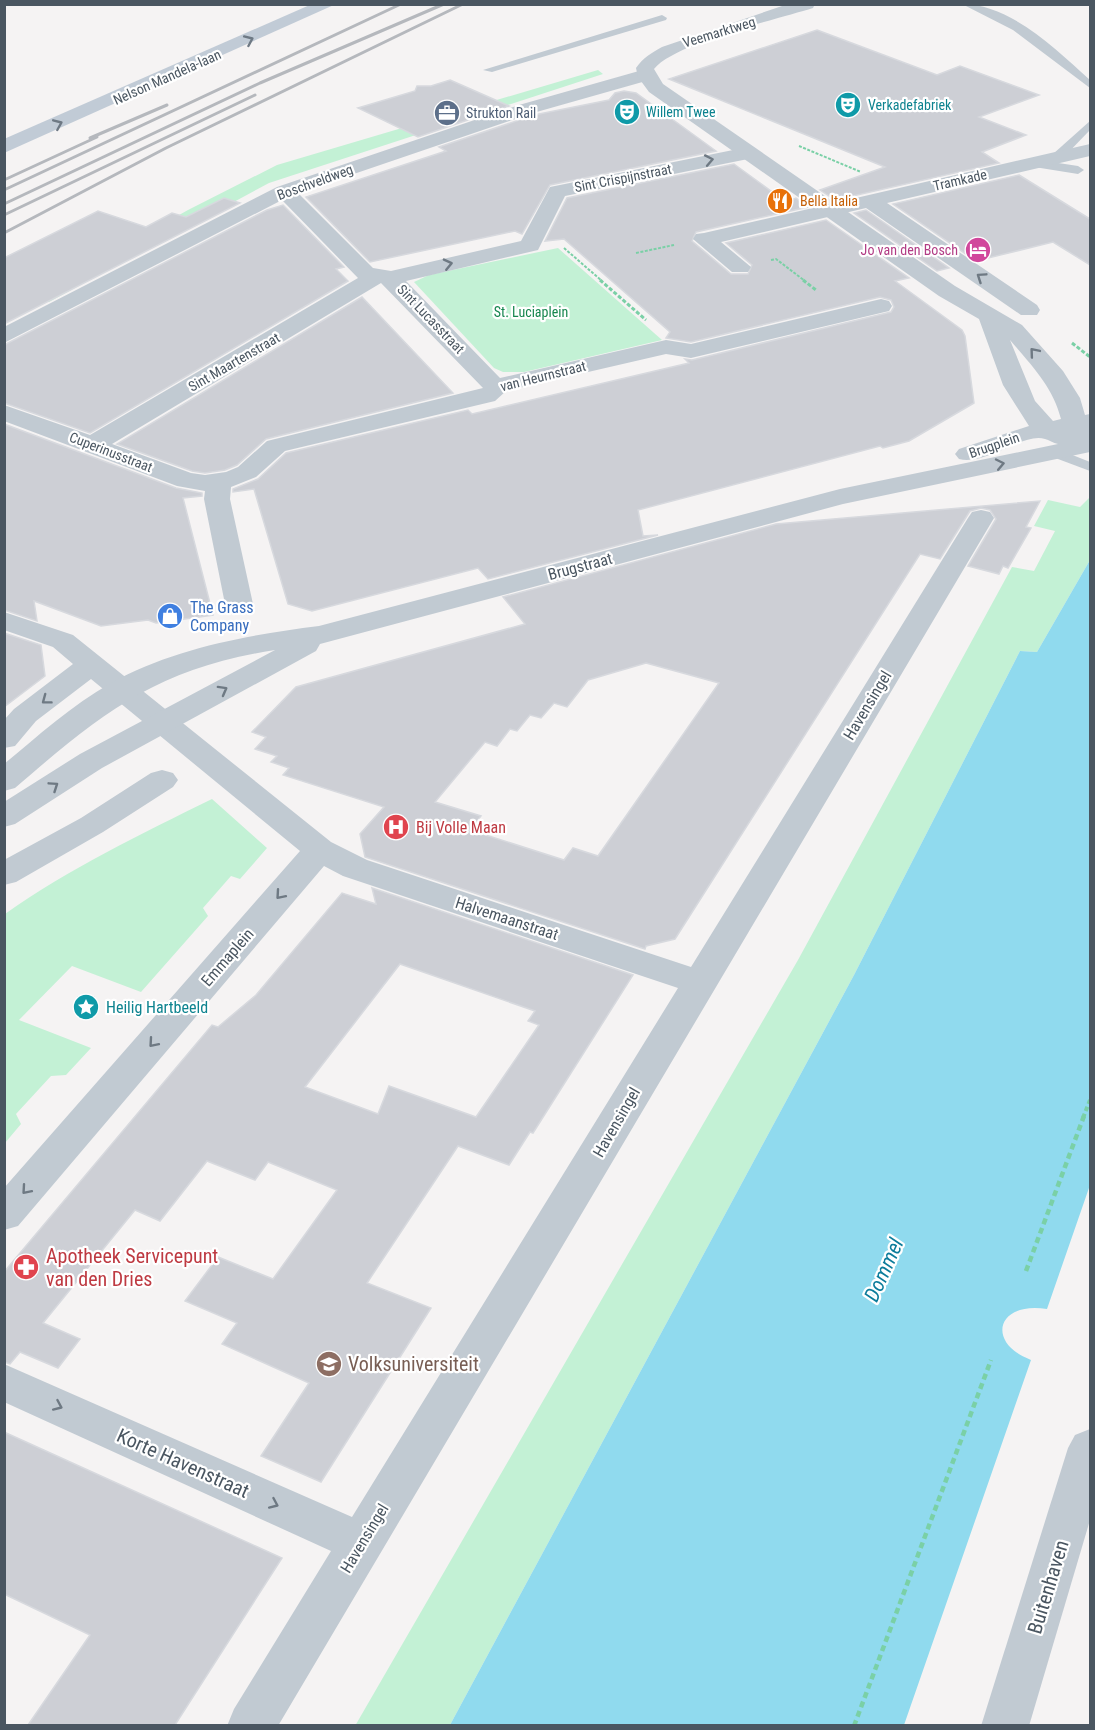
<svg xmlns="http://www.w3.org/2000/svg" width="1095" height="1730" viewBox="0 0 1095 1730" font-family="'Roboto Condensed',sans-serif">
	<rect width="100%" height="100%" fill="#f5f3f3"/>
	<g fill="#c3f1d5">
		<path d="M598,70l5,4 -334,109 -220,119 -15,-6 154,-86 89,-45z"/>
		<path d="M558,248l104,92 -138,32h-21l-9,-4 -80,-86 15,-7z"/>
		<path d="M1090,497v63l-53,92 -17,-1 -166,324 -404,750 -95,1 443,-766 214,-393 22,4 21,-40 -21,-5 14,-26 32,7z"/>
		<path d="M212,799l55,49 -27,31 -9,-3 -28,32 5,8 -67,76 -69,-26 -53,54 72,28 -25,27 -15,1 -35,38 5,10 -16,19v-229c65,-46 136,-80 207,-115z"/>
	</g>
	<path fill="#90daee" d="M1090,560v625l-43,124c-51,-8 -61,34 -16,51l-127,365h-454l404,-750 166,-324 17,1z"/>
	<g fill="#cdcfd5" stroke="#d7d9de" stroke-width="1.5" fill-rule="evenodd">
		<path d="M817,30l120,45 23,-9 79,29 -60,22 47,18 -44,17 17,11 -164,37 -15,-10 65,-23 -216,-88z"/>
		<path d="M450,80l59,26 -91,31 -60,-29 57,-17 2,-5h14z"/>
		<path d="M624,91l12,2 80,58 -166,34 -28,49 -7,-3 -145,31 -64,-65 140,-46 -7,-4 95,-32 75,-15 6,-7z"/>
		<path d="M734,164l52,38 10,-4 12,9 -112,25 -4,9 39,33h17l4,-9 -26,-22 100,-23 83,58 -14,3 67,49 3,6 9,67 -65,38 -26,7 -3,-2 -242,64 5,26 15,-1 -170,44 -10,-11 -166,43 -24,-7 -34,-115 -21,3v-3l25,-10 28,-26 182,-43 4,4 34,-8 183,-43 -4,-4 7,1 199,-48 3,-5 -3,-7 -11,-3 -189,45 -25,-4 4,-6 -106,-93 -19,2 22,-43z"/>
		<path d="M1019,175l71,44v46l-37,-23 -77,19 -83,-57z"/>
		<path d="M224,198l16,5 -236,121v-66l94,-47 48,16 26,-14 14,4z"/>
		<path d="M283,205l61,62 -8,2 12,12 -258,152 -86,-30v-58l263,-135z"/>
		<path d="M866,210l83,58 -12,3 -83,-58z"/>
		<path d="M362,297l91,96 -187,46 -29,26 -12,5 -20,3 -13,-2 -75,-27z"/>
		<path d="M4,424l172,64 26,5v3l-19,2 30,117 -57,8 -8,-3 -47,6 -67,-25 3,20 -33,-11z"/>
		<path d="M1040,501l-14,26 5,1 -23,40 -5,-2 -4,8 -31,-8 28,-47 -6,-9 -9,-2 -11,3 -30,48 -20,-5 -245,385 -29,7 -1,3 -280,-92 -5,-23 24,-27 -101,-32 6,-7 -18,-6 6,-6 -22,-7 11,-12 -14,-5 44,-45 229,-63 -22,-27 273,-73zM646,663l73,20 -121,173 -25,-8 -9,12 -94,-30 11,-14 -46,-14 50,-60 12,4 13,-17 7,2 13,-16 11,3 13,-15 13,4 21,-27z"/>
		<path d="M4,633l37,12 4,31 -41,31z"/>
		<path d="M372,888l261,87 -100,158 -3,-1 -21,33 -51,-19 -91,137 64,25 -110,174 -60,-26 48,-73 -87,-39 15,-21 -52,-22 33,-44 55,22 64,-89 -69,-28 -13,18 -48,-19 -47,60 -25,-11 -92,113 37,16 -22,29 -38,-16 -10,12 -6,-2v-90l208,-247 6,2 38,-32 86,-102 34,11zM400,964l135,47 -7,10 11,4 -63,92 -87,-31 -11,28 -73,-27z"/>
		<path d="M4,1432l278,126 -107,167h-147l62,-90 -86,-41z"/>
	</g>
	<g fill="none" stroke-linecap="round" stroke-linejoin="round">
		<g stroke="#7ad0a6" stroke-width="2" stroke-dasharray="3 1.5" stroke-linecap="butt">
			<path d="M799,146l62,26"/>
			<path d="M564,248l38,33"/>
			<path d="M636,253l38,-8"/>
			<path d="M771,260l5,-1 29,22"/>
		</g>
		<g stroke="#7ad0a6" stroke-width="3" stroke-dasharray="4 2" stroke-linecap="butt">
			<path d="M600,280l46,40"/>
			<path d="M803,280l13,10"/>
			<path d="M1072,343l18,14"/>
		</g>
		<path stroke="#7ad0a6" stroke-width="4" stroke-dasharray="4.5 3" stroke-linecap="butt" d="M1083,1118l7,-18"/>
		<g stroke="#7ad0a6" stroke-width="4.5" stroke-dasharray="6 4" stroke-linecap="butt">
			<path d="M1026,1271l58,-155"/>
			<path d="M854,1726l137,-366"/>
		</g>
		<g fill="#c1cad2" fill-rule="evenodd">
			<path d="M962,4c48,0 94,45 128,76v8l-77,-58z"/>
			<path d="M662,15l5,3 -1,2 -174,52 -9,-2z"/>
			<path d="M1090,121v9l-29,30h-8v-6z"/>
			<path d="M1032,159l46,7 6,4 -6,4 -50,-8v-6z"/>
			<path d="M1055,448l35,14v9l-40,-15 -3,-3z"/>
		</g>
		<g fill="#c1cad2" fill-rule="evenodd">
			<path d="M646,69l7,2 2,4 -2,4 -120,34 -235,80 75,75 18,3 130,-30 29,-54 198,-40 7,2 3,4 -3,4 -7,2 -183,37 -27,54 -132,31 94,97 166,-38 25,4 190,-45 8,2 3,5 -3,5 -198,47 -25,-4 -160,37 -11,10 -210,50 -29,26 -25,10 -1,12 23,105 -4,6 -10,2 -10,-2 -4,-6 -21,-105 1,-8 -28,-5 -173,-65v-16l86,30 268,-157 -76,-78 -278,143v-16l273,-140 242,-82zM381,283l102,105 -216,53 -29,26 -12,5 -21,3 -14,-2 -79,-29z"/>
			<path d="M1090,144v12l-203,47 150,102 3,5 -3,5h-16l-155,-107 -145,34 30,25 -3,5h-16l-39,-33 3,-5 8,-1z"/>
			<path d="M981,510l9,2 4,6 -716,1208h-51l7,-17 97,-158 -327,-149v-38l348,153 326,-529 -335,-112 -19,-10 -306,360 -14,4v-42l296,-337 -209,-172 -55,42 -21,25 -11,2v-28l10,-11 59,-45 -20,-17 -49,-17v-18l69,23 258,207 36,18 324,107 277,-449 4,-6z"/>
			<path d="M162,770l11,3 5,7 -5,7 -70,45 -87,50 -12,3v-25l77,-42 70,-45z"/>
			<path d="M1090,1429v91l-61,206h-48l87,-278 7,-13z"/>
		</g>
		<path fill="#c1cad2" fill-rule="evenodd" d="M788,4h27l-2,4c-35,11 -138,35 -159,61l9,15 292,202 67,39 41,46 17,27 5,17 5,-1v38l-247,52 -523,140 -4,7 -214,117 -87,56 -11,3v-25l76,-48 195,-104c-119,19 -172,62 -260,138l-11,3v-27c34,-28 68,-59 107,-81 63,-35 137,-48 208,-57l521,-137 218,-45c-5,-1 -9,-4 -13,-5 -22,-7 -59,27 -86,20l-4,-5 4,-5 70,-23 -26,-41 -24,-66 -40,-23 -290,-204 -11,-15 -2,-9c7,-10 15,-15 26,-21zM1010,340c22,26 43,47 51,79l-8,2 -18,-20z"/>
		<path fill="#c1cbd6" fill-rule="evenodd" d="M312,4h24l-332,149v-14z"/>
		<g stroke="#b5b8bd" stroke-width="3">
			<path d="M90,138l77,-33"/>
			<path d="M4,180l93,-43"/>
			<path d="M4,190l397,-186"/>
			<path d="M4,204l256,-121 184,-79"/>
			<path d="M4,215l251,-120"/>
			<path d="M4,233l162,-85 297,-144"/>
		</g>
	</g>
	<defs><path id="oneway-chevron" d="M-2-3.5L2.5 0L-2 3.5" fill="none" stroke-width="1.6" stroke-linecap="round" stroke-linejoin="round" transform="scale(1.5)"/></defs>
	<g stroke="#6e7984">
		<use href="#oneway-chevron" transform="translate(249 40) rotate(-24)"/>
		<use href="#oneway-chevron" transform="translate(58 124) rotate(-23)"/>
	</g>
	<g stroke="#6e7983">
		<use href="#oneway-chevron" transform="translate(709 160) rotate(-11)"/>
		<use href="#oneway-chevron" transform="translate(448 264) rotate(-13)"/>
		<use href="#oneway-chevron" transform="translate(981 277) rotate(-146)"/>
		<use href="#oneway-chevron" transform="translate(1034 352) rotate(-130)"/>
		<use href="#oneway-chevron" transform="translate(1000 464) rotate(-12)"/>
		<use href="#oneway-chevron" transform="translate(223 690) rotate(-29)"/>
		<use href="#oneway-chevron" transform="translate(46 700) rotate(143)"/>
		<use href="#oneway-chevron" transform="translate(54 786) rotate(-34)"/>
		<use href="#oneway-chevron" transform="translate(280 895) rotate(131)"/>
		<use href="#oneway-chevron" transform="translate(153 1043) rotate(131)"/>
		<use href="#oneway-chevron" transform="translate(26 1190) rotate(131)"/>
		<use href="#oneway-chevron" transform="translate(58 1406) rotate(24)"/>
		<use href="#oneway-chevron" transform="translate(274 1504) rotate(24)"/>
	</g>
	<defs>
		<g id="theatre-disc" transform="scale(1.35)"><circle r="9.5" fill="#0f9aa8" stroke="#fff"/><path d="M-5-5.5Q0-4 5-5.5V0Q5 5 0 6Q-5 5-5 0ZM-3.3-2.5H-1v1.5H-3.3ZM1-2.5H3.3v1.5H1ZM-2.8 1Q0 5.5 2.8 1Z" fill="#fff"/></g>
		<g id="office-disc" transform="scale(1.35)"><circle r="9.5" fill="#5c6f8a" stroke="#fff"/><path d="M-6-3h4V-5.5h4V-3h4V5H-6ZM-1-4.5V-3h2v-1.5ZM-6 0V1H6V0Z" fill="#fff"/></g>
		<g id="restaurant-disc" transform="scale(1.35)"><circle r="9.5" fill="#e8710a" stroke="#fff"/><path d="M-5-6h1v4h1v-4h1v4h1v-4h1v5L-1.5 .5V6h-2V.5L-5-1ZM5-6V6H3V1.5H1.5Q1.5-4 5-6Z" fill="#fff"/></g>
		<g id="hotel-disc" transform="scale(1.35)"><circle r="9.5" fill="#d1479c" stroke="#fff"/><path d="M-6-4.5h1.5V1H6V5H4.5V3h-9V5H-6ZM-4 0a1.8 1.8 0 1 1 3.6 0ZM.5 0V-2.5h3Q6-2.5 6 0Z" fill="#fff"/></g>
		<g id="shop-disc" transform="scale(1.35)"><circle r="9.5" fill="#3f7fe0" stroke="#fff"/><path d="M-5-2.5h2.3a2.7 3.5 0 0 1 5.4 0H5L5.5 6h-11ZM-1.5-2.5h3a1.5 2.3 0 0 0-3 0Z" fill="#fff"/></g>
		<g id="hospital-disc" transform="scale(1.35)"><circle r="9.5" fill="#e0444e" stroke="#fff"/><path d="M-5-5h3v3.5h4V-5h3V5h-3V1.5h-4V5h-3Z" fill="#fff"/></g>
		<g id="sight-disc" transform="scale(1.35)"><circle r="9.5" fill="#0f9aa8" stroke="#fff"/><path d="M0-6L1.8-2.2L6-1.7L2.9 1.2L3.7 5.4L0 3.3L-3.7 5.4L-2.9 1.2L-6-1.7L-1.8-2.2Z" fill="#fff"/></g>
		<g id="pharmacy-disc" transform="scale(1.35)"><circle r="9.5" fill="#e0444e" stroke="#fff"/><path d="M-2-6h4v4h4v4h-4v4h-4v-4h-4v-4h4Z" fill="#fff"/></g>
		<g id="university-disc" transform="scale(1.35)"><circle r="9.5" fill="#8d6e63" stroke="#fff"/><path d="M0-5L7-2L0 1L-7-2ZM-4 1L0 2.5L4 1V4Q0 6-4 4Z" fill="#fff"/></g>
	</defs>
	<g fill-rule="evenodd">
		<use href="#theatre-disc" x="848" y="105"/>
		<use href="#theatre-disc" x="627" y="112"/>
		<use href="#office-disc" x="447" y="113"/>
		<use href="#restaurant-disc" x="780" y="201"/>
		<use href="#hotel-disc" x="978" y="250"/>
		<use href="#shop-disc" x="170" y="616"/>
		<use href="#hospital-disc" x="396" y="827"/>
		<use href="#sight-disc" x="86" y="1007"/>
		<use href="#pharmacy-disc" x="26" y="1267"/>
		<use href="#university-disc" x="329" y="1364"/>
	</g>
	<g text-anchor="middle" stroke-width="4.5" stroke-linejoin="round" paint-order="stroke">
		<g font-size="14" fill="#4a5661" stroke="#fff">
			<text transform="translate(719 32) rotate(-17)" y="5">Veemarktweg</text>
			<text transform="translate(167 77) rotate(-24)" y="5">Nelson Mandela-laan</text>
			<text transform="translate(623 178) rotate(-11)" y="5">Sint Crispijnstraat</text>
			<text transform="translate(960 180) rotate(-13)" y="5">Tramkade</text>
			<text transform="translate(315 182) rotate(-20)" y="5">Boschveldweg</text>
			<text transform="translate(431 319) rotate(46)" y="5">Sint Lucasstraat</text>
			<text transform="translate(234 362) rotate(-30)" y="5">Sint Maartenstraat</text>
			<text transform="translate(543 376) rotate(-14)" y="5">van Heurnstraat</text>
			<text transform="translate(994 445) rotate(-19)" y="5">Brugplein</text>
			<text transform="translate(111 452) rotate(21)" y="5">Cuperinusstraat</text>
		</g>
		<g font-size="14" fill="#0d838f" stroke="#fff" text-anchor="start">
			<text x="868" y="110">Verkadefabriek</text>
			<text x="646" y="117">Willem Twee</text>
		</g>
		<g font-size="14" fill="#4e5e75" stroke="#fff" text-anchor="start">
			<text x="466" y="118">Strukton Rail</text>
		</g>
		<g font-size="14" fill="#c56008" stroke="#fff" text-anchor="start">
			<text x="800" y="206">Bella Italia</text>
		</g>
		<g font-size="14" fill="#b23c85" stroke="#fff" text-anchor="end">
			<text x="958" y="255">Jo van den Bosch</text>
		</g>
		<g font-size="14" fill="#17864f" stroke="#fff">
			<text x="531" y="317">St. Luciaplein</text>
		</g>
		<g font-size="16" fill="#4a5661" stroke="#fff">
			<text transform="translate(580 566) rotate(-15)" y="6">Brugstraat</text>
			<text transform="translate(867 705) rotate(-59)" y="6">Havensingel</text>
			<text transform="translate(507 918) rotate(18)" y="6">Halvemaanstraat</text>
			<text transform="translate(227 957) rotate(-49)" y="6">Emmaplein</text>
			<text transform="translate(616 1122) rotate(-60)" y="6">Havensingel</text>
			<text transform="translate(364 1538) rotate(-59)" y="6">Havensingel</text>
		</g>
		<g font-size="16" fill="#366cbe" stroke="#fff" text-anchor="start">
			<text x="190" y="613">The Grass<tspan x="190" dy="18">Company</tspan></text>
		</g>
		<g font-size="16" fill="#be3a42" stroke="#fff" text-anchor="start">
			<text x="416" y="833">Bij Volle Maan</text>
		</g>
		<g font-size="16" fill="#0d838f" stroke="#fff" text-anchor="start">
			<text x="106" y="1013">Heilig Hartbeeld</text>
		</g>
		<g font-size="20" fill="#be3a42" stroke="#fff" text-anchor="start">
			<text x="46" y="1263">Apotheek Servicepunt<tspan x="46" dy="23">van den Dries</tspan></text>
		</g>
		<g font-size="20" fill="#785e54" stroke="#fff" text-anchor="start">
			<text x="348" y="1371">Volksuniversiteit</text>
		</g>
		<g font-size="20" fill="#4a5661" stroke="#fff">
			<text transform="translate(183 1463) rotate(24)" y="7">Korte Havenstraat</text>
			<text transform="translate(1048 1587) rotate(-73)" y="7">Buitenhaven</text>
		</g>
		<g font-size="21" font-style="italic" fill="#0c7c9b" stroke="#fff">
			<text transform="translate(884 1270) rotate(-66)" y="7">Dommel</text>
		</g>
	</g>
	<rect width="1095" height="1730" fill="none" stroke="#4a5661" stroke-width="12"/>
</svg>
